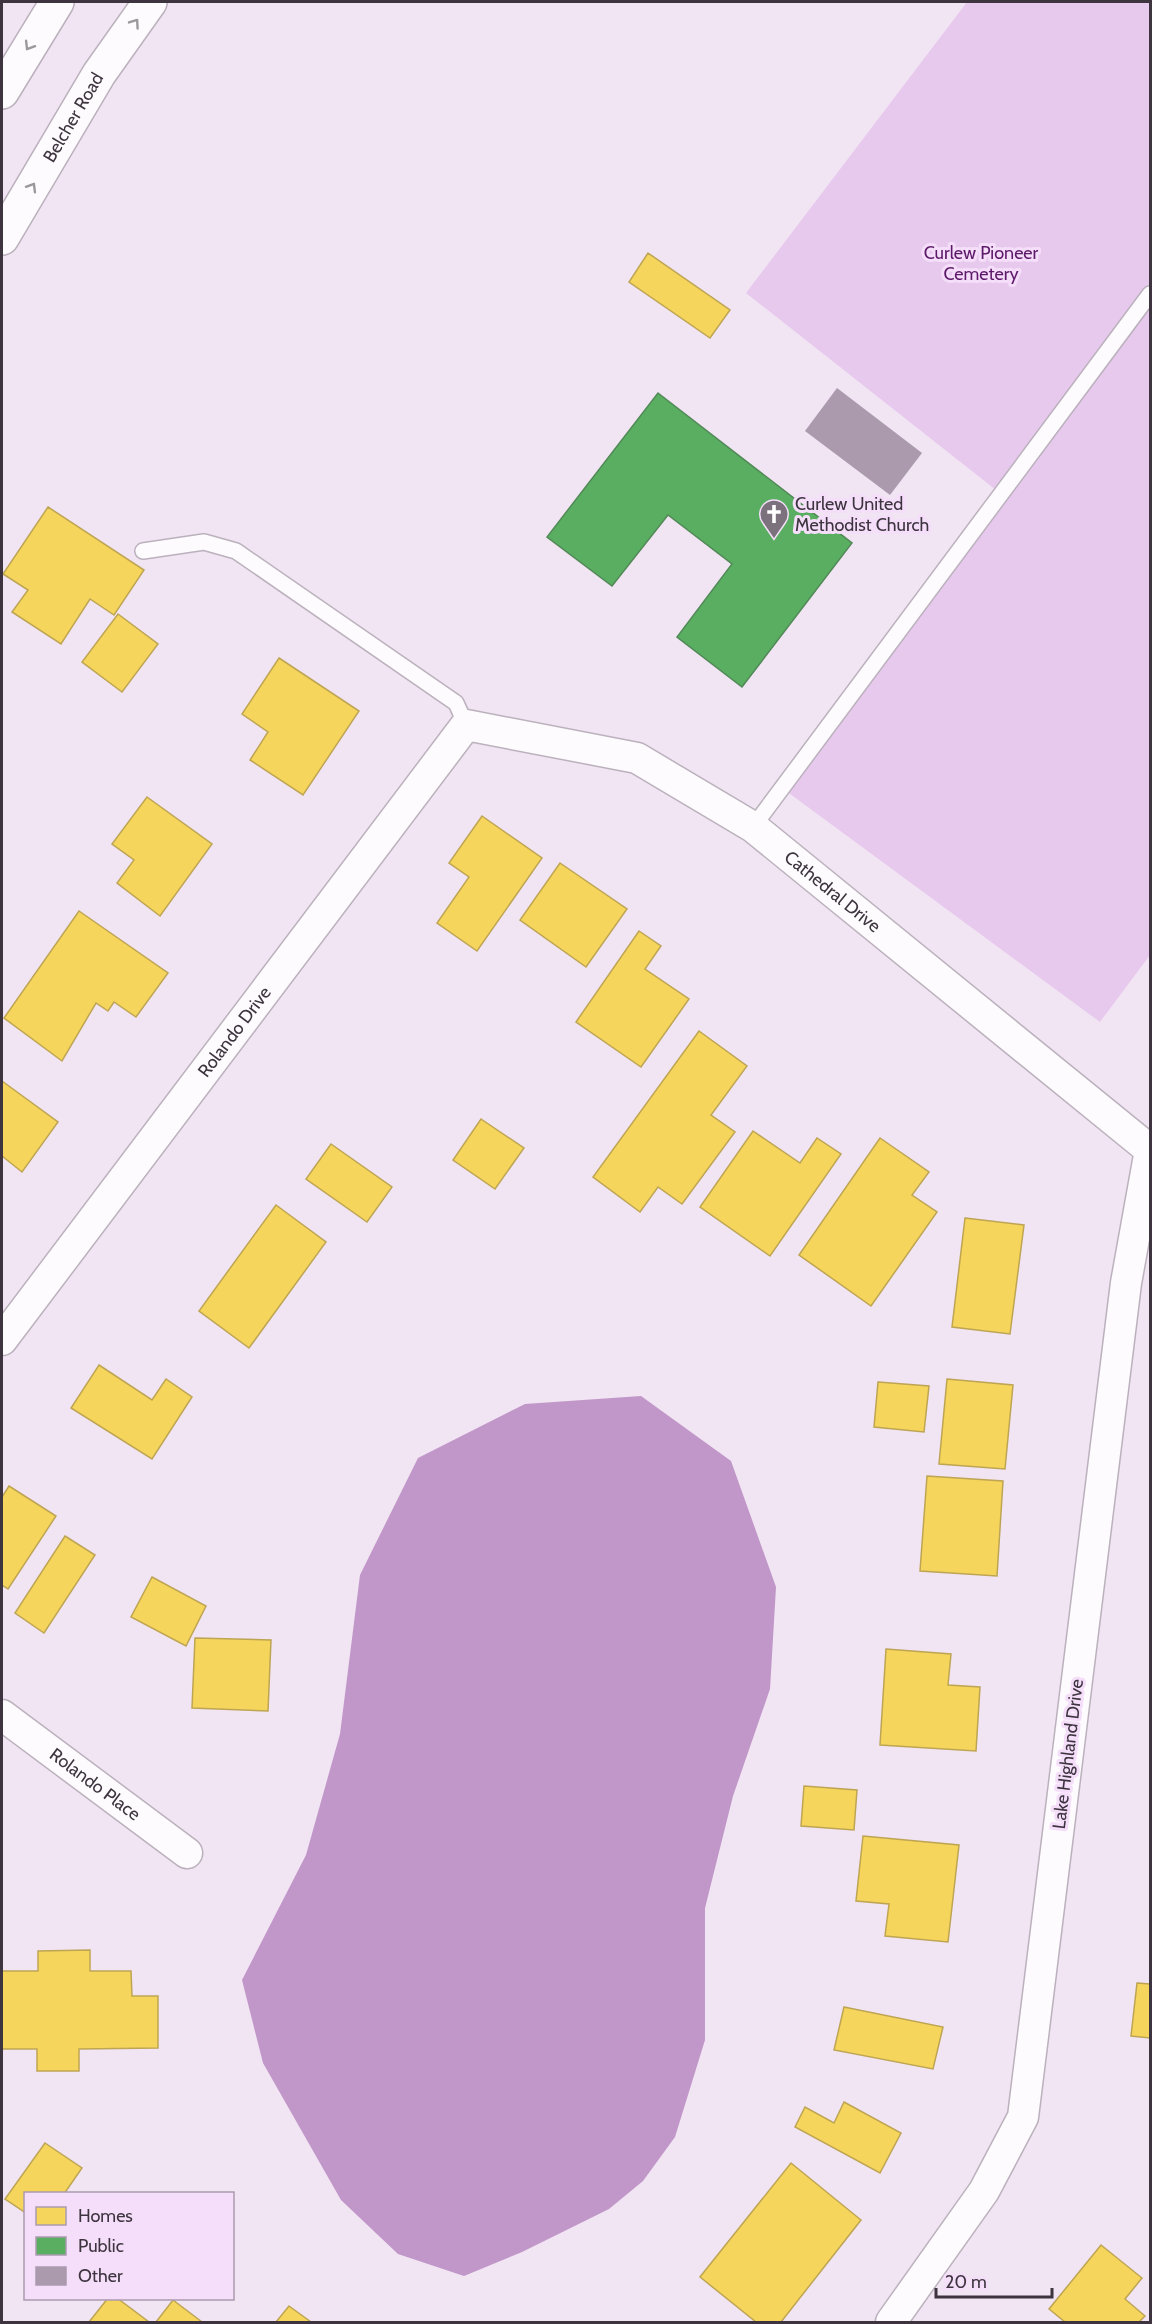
<svg xmlns="http://www.w3.org/2000/svg" width="1152" height="2324" viewBox="0 0 1152 2324" font-family="Cabin,sans-serif">
	<rect width="100%" height="100%" fill="#f1e4f3"/>
	<path fill="#e8c9ee" d="M967,2h183v953l-50,67 -318,-234 219,-294 -255,-201z"/>
	<path fill="#c196c8" d="M641,1396l90,65 45,126 -6,102 -37,107 -28,112v132l-30,97 -32,44 -34,28 -87,43 -58,24 -66,-22 -57,-54 -78,-137 -21,-83 64,-125 34,-121 20,-159 58,-117 107,-54z"/>
	<g fill="#f6d55c" stroke="#bea553" stroke-width="1.5">
		<path d="M648,253l82,57 -20,28 -81,-56z"/>
		<path d="M48,507l96,63 -30,45 -24,-16 -29,45 -49,-32 16,-22 -25,-16z"/>
		<path d="M118,614l40,30 -36,48 -40,-30z"/>
		<path d="M279,658l80,53 -56,84 -53,-35 18,-28 -26,-18z"/>
		<path d="M147,797l65,47 -52,72 -43,-33 17,-23 -22,-16z"/>
		<path d="M482,816l60,42 -65,93 -40,-28 32,-46 -20,-14z"/>
		<path d="M560,863l67,46 -41,58 -66,-47z"/>
		<path d="M79,911l89,62 -32,44 -22,-15 -6,9 -12,-8 -34,58 -58,-43z"/>
		<path d="M639,931l22,15 -16,23 44,30 -48,68 -65,-45z"/>
		<path d="M699,1031l48,35 -36,49 24,17 -53,72 -24,-17 -18,25 -47,-35z"/>
		<path d="M2,1081l56,41 -36,50 -20,-16z"/>
		<path d="M481,1119l43,29 -29,41 -42,-29z"/>
		<path d="M753,1131l47,32 17,-25 24,16 -71,102 -70,-49z"/>
		<path d="M880,1138l49,34 -17,23 25,17 -66,94 -72,-51z"/>
		<path d="M331,1144l61,43 -25,35 -61,-43z"/>
		<path d="M276,1205l50,37 -77,106 -50,-37z"/>
		<path d="M965,1218l59,7 -14,109 -58,-7z"/>
		<path d="M99,1365l53,35 14,-21 26,18 -40,62 -81,-51z"/>
		<path d="M947,1379l66,6 -8,84 -66,-5z"/>
		<path d="M878,1382l51,4 -5,46 -50,-5z"/>
		<path d="M927,1476l76,5 -6,95 -77,-5z"/>
		<path d="M9,1486l47,30 -48,73 -6,-4v-88z"/>
		<path d="M65,1536l30,19 -51,78 -29,-20z"/>
		<path d="M152,1577l54,29 -20,40 -55,-29z"/>
		<path d="M195,1638l76,2 -3,71 -76,-3z"/>
		<path d="M886,1649l65,5 -3,31 32,2 -4,64 -96,-6z"/>
		<path d="M804,1786l53,4 -3,40 -53,-4z"/>
		<path d="M863,1836l96,9 -11,97 -63,-6 4,-32 -33,-3z"/>
		<path d="M90,1950v21h41l1,25h26v52l-79,1v22h-42v-22h-35v-78h36v-20z"/>
		<path d="M1137,1983l13,1v54l-19,-2z"/>
		<path d="M844,2007l99,20 -10,42 -99,-19z"/>
		<path d="M844,2102l57,31 -21,40 -85,-46 10,-20 29,16z"/>
		<path d="M45,2143l37,25 -18,26h-38v19l-21,-14z"/>
		<path d="M791,2163l70,57 -80,102h-25l-56,-45z"/>
		<path d="M1101,2245l41,33 -17,21 20,17 -6,6h-74l-16,-13z"/>
		<path d="M108,2298h9l32,24h-60z"/>
		<path d="M173,2300l29,22h-46z"/>
		<path d="M289,2306l22,16h-35z"/>
	</g>
	<path fill="#5aae61" stroke="#518957" stroke-width="1.5" d="M658,393l194,150 -110,144 -65,-50 55,-73 -64,-49 -56,71 -65,-49z"/>
	<path fill="#ab9aad" d="M837,388l85,65 -32,42 -85,-64z"/>
	<g fill="none" stroke-linecap="round" stroke-linejoin="round">
		<g stroke="#bbb1bd" stroke-width="18">
			<g id="lane">
				<path d="M143,551l61,-9 32,9 220,152 10,22"/>
				<path d="M753,827l397,-533"/>
			</g>
		</g>
		<g stroke="#bbb1bd" stroke-width="33">
			<g id="street">
				<path id="s1" d="M2,1340l464,-615 171,33 116,69 397,323 -24,133 -103,834 -39,74 -93,131"/>
				<path id="s2" d="M2,1715l185,138"/>
			</g>
		</g>
		<g stroke="#bbb1bd" stroke-width="36">
			<g id="secondary">
				<path d="M2,92l55,-90"/>
				<path id="s3" d="M2,238l97,-164 51,-72"/>
			</g>
		</g>
		<use href="#lane" stroke="#fdfbfd" stroke-width="15"/>
		<use href="#street" stroke="#fdfbfd" stroke-width="30"/>
		<use href="#secondary" stroke="#fdfbfd" stroke-width="33"/>
	</g>
	<defs><path id="oneway-chevron" d="M-2-3.5L2.5 0L-2 3.5" fill="none" stroke-width="1.6" stroke-linecap="round" stroke-linejoin="round" transform="scale(1.5)"/></defs>
	<g stroke="#9d989e">
		<use href="#oneway-chevron" transform="translate(135 23) rotate(-55)"/>
		<use href="#oneway-chevron" transform="translate(29 46) rotate(121)"/>
		<use href="#oneway-chevron" transform="translate(32 187) rotate(-59)"/>
	</g>
	<defs>
		<g id="church-pin" transform="scale(1.5)"><path d="M0 17L-7.5 6A9.5 9.5 0 1 1 7.5 6Z" fill="#7c727e" stroke="#f5def9"/><path d="M-1.2-6h2.4v3.5h3.3v2.4h-3.3V6h-2.4V-.1h-3.3v-2.4h3.3Z" fill="#fff"/></g>
	</defs>
	<g fill-rule="evenodd">
		<use href="#church-pin" x="774" y="514"/>
	</g>
	<g text-anchor="middle" stroke-width="6" stroke-linejoin="round" paint-order="stroke">
		<g font-size="18" fill="#3d343f" stroke="#f5def9">
			<text dy="6" stroke="none"><textPath href="#s3" startOffset="140">Belcher Road</textPath></text>
			<text dy="6" stroke="none"><textPath href="#s1" startOffset="1182">Cathedral Drive</textPath></text>
			<text dy="6" stroke="none"><textPath href="#s1" startOffset="386">Rolando Drive</textPath></text>
			<text transform="translate(1068 1754) rotate(-83)" y="6">Lake Highland Drive</text>
			<text dy="6" stroke="none"><textPath href="#s2" startOffset="116">Rolando Place</textPath></text>
		</g>
		<g font-size="18" fill="#5e1a6a" stroke="#f5def9">
			<text x="981" y="259">Curlew Pioneer<tspan x="981" dy="21">Cemetery</tspan></text>
		</g>
		<g font-size="18" fill="#3d343f" stroke="#f5def9" text-anchor="start">
			<text x="795" y="510">Curlew United<tspan x="795" dy="21">Methodist Church</tspan></text>
		</g>
	</g>
	<rect width="1152" height="2324" fill="none" stroke="#3d343f" stroke-width="6"/>
	<rect x="24" y="2192" width="210" height="108" fill="#f5def9" stroke="#ab9aaf" stroke-width="1.5"/>
	<rect x="36" y="2207" width="30" height="18" fill="#f6d55c" stroke="#ab9aaf" stroke-width="1.5"/>
	<text x="78" y="2222" font-size="18" fill="#3d343f">Homes</text>
	<rect x="36" y="2237" width="30" height="18" fill="#5aae61" stroke="#ab9aaf" stroke-width="1.5"/>
	<text x="78" y="2252" font-size="18" fill="#3d343f">Public</text>
	<rect x="36" y="2267" width="30" height="18" fill="#ab9aad" stroke="#ab9aaf" stroke-width="1.5"/>
	<text x="78" y="2282" font-size="18" fill="#3d343f">Other</text>
	<path d="M936 2288v9h116v-9" fill="none" stroke="#3d343f" stroke-width="3"/>
	<text x="945" y="2288" font-size="18" fill="#3d343f" stroke="#f5def9" stroke-width="4.5" paint-order="stroke">20 m</text>
</svg>
